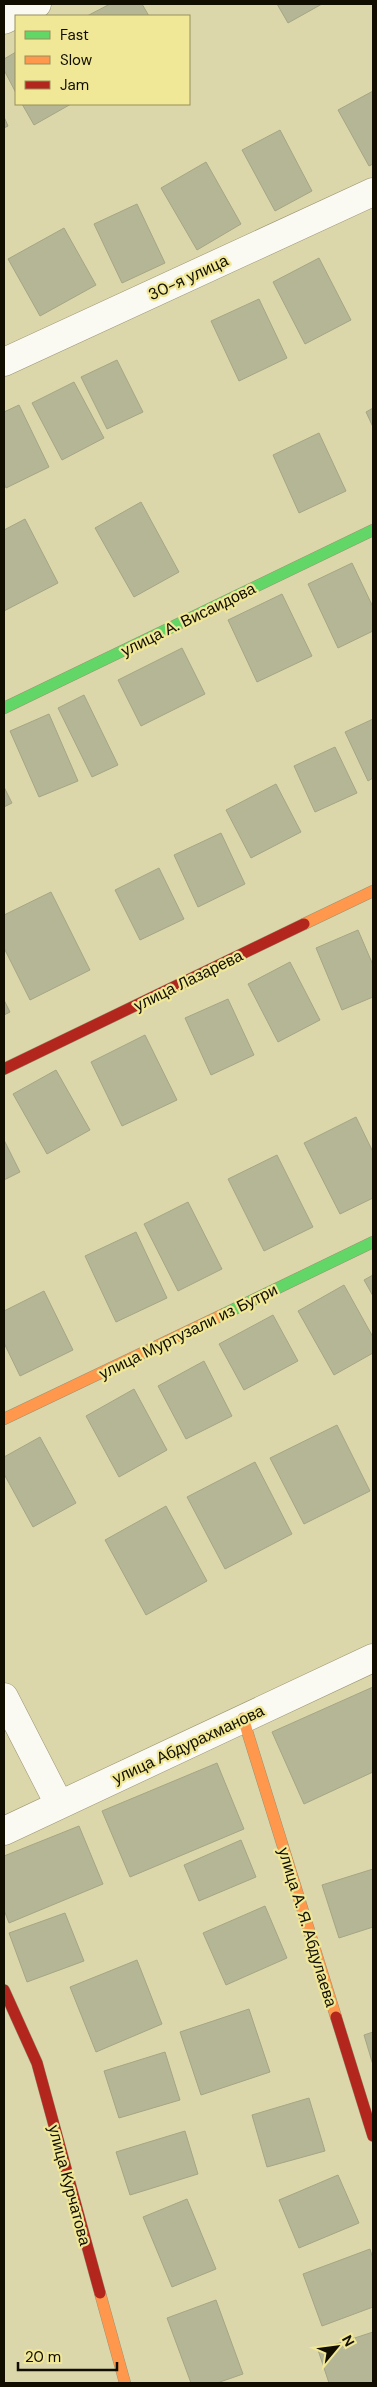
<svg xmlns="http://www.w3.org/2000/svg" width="377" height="2387" viewBox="0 0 377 2387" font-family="'DM Sans',sans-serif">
	<rect width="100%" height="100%" fill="#dcd7ab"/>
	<g fill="#b4b695" stroke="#a4a684">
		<path d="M110,4h32l7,12h-62z"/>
		<path d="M277,4h45l-34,19z"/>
		<path d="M16,52v41l-12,-23v-11z"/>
		<path d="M373,91v73l-4,2 -31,-56z"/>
		<path d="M22,104h49l-37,21z"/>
		<path d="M4,117l4,9 -4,2z"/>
		<path d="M280,130l32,61 -37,20 -33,-61z"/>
		<path d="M206,162l35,62 -44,26 -36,-62z"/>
		<path d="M137,204l28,59 -43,20 -28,-59z"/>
		<path d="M64,228l32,57 -56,31 -32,-57z"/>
		<path d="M319,258l32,62 -46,24 -32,-62z"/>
		<path d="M259,299l28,59 -48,23 -28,-60z"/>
		<path d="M117,360l26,52 -36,17 -26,-52z"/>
		<path d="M74,382l30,56 -42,22 -30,-57z"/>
		<path d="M19,405l30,62 -43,21 -2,-5v-71z"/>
		<path d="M373,408v19l-7,-15z"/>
		<path d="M319,433l27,58 -47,22 -26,-58z"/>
		<path d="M141,502l38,70 -45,25 -39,-69z"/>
		<path d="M25,519l33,64 -54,28v-81z"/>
		<path d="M352,563l21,44v24l-35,17 -30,-64z"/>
		<path d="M282,594l30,62 -55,26 -29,-62z"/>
		<path d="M182,648l23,46 -64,32 -23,-46z"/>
		<path d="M84,695l34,70 -26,12 -34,-69z"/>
		<path d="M49,714l29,67 -39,16 -29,-66z"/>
		<path d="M373,719v59l-5,3 -23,-49z"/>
		<path d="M335,747l22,46 -42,19 -21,-46z"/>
		<path d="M276,784l25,48 -50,26 -25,-48z"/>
		<path d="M4,787l8,16 -8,4z"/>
		<path d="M221,833l24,51 -47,23 -24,-52z"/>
		<path d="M159,868l25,51 -44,21 -25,-50z"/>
		<path d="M51,892l39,78 -60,30 -26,-52v-33z"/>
		<path d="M358,930l15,35v32l-31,13 -26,-62z"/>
		<path d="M290,962l30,58 -42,22 -30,-58z"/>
		<path d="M228,999l26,56 -43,20 -26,-57z"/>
		<path d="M4,1000l6,12 -6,3z"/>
		<path d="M145,1035l32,65 -55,26 -31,-64z"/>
		<path d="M56,1070l34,60 -43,24 -34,-60z"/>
		<path d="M356,1117l17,35v46l-33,16 -36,-71z"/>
		<path d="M4,1140l16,32 -16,8z"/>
		<path d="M277,1155l36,72 -49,24 -36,-72z"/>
		<path d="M188,1202l34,67 -44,22 -34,-67z"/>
		<path d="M136,1232l31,66 -51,24 -31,-66z"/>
		<path d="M373,1275v21l-9,-16z"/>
		<path d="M344,1285l29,52v16l-39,22 -36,-64z"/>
		<path d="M44,1291l29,59 -53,26 -16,-33v-32z"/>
		<path d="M273,1315l25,46 -54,29 -25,-46z"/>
		<path d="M204,1361l28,55 -46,23 -28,-53z"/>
		<path d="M134,1389l33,61 -48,27 -33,-61z"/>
		<path d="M337,1425l33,66 -66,33 -34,-66z"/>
		<path d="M40,1437l36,66 -43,24 -29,-53v-17z"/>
		<path d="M255,1462l37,72 -67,35 -38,-72z"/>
		<path d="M166,1506l41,75 -61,34 -41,-75z"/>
		<path d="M373,1687v85l-69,32 -32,-72z"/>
		<path d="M217,1763l27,66 -114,48 -28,-66z"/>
		<path d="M79,1826l24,58 -94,39 -5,-13v-54z"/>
		<path d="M241,1840l15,37 -57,24 -15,-36z"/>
		<path d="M373,1869v58l-34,11 -17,-53z"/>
		<path d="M265,1906l22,52 -61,27 -23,-52z"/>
		<path d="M65,1913l19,48 -57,21 -18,-49z"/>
		<path d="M137,1960l25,64 -66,28 -26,-65z"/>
		<path d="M249,2009l21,63 -69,23 -21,-63z"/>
		<path d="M373,2032v33l-9,-30z"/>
		<path d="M165,2052l15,48 -61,18 -15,-47z"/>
		<path d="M309,2098l16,53 -58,16 -15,-52z"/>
		<path d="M185,2131l13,43 -68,21 -14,-43z"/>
		<path d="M338,2175l21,48 -60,25 -20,-48z"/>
		<path d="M187,2199l29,70 -44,18 -29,-70z"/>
		<path d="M370,2249l3,10v48l-51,19 -19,-52z"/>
		<path d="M216,2300l27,74 -26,9h-26l-24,-65z"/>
		<path d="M373,2332v51h-44l-11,-33z"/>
	</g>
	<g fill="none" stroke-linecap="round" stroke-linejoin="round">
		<g stroke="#989471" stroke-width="29">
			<g id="street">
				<path d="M4,20l33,-16"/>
				<path d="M4,362l369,-170"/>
				<path d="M4,1697l55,107"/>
				<path d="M4,1831l369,-173"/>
			</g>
		</g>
		<g stroke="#989471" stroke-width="12">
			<g id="fast">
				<path d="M4,708l369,-178"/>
				<path d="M224,1314l149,-72"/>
			</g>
		</g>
		<g stroke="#989471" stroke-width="12">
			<g id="slow">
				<path d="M304,924l69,-33"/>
				<path d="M4,1419l220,-105"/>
				<path d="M243,1718l93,299"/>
				<path d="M100,2293l25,90"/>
			</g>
		</g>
		<g stroke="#989471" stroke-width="12">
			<g id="jam">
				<path d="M4,1069l300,-145"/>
				<path d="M4,1990l33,73 63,230"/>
				<path d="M336,2017l37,119"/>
			</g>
		</g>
		<use href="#street" stroke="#faf9f2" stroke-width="28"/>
		<use href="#fast" stroke="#63d668" stroke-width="11"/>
		<use href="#slow" stroke="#ff974d" stroke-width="11"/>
		<use href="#jam" stroke="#b3261e" stroke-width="11"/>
	</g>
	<g text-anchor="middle" stroke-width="4.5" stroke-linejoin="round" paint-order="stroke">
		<g font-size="16" fill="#110e00" stroke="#f0e797">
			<text transform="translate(188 277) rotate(-25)" y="6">30-я улица</text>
			<text transform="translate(188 619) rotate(-26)" y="6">улица А. Висаидова</text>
			<text transform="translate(188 980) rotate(-26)" y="6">улица Лазарева</text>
			<text transform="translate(188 1331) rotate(-26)" y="6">улица Муртузали из Бутри</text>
			<text transform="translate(188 1744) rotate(-25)" y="6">улица Абдурахманова</text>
			<text transform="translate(308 1927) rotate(73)" y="6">улица А. Я. Абдулаева</text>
			<text transform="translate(70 2185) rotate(75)" y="6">улица Курчатова</text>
		</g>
	</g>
	<rect width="377" height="2387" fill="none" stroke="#110e00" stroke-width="10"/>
	<rect x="15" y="15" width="175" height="90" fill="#f0e797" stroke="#97905b"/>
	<rect x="25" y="31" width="25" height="8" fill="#63d668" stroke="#97905b"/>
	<text x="60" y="40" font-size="15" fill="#110e00">Fast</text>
	<rect x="25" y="56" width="25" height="8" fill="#ff974d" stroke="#97905b"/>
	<text x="60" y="65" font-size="15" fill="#110e00">Slow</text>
	<rect x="25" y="81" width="25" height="8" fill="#b3261e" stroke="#97905b"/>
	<text x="60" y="90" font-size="15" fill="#110e00">Jam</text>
	<g transform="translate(337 2347) rotate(61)" stroke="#f0e797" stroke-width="4" paint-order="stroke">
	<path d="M0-4L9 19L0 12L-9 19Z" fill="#110e00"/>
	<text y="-8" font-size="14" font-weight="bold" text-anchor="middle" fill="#110e00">N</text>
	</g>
	<path d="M18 2362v8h99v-8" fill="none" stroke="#110e00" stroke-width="2.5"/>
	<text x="25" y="2362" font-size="15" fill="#110e00" stroke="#f0e797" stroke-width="4" paint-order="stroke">20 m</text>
</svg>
